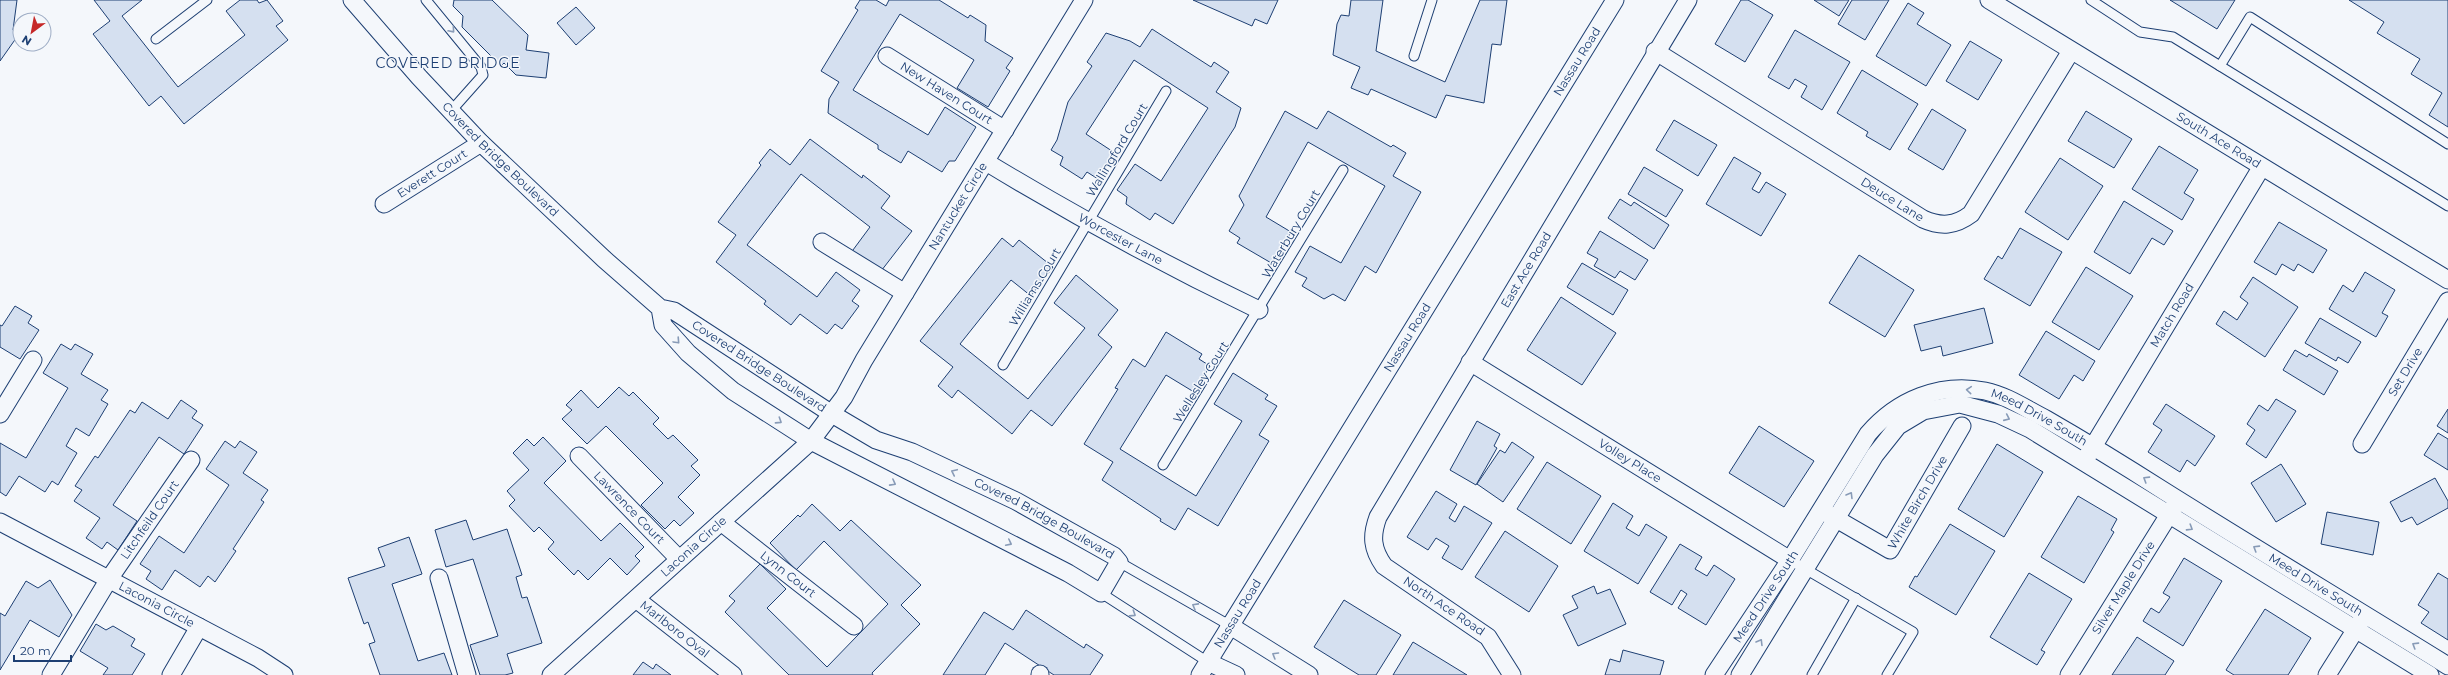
<svg xmlns="http://www.w3.org/2000/svg" width="2448" height="675" viewBox="0 0 2448 675" font-family="Montserrat,sans-serif">
	<rect width="100%" height="100%" fill="#f4f7fb"/>
	<g fill="#d5e0f0" stroke="#1d3f73">
		<path d="M0,0h17l-4,30 6,4 -19,27z"/>
		<path d="M94,0h48l-20,16 56,71 67,-52 -19,-24 14,-11h17l2,3 8,-3 16,21 -7,5 12,14 -104,84 -23,-28 -12,10 -56,-72 17,-13z"/>
		<path d="M454,0h38l36,35 -2,15 23,3 -3,25 -30,-3 -12,-12 -3,3 -39,-39 1,-11 -10,-10z"/>
		<path d="M860,0h16l10,6 3,-6h50l29,18 2,-3 16,10 -1,16 28,17 -7,10 4,3 -22,36 -31,-19 17,-28 -74,-46 -47,76 75,45 17,-28 31,20 -21,34h-6l-7,11 -34,-21 -7,12 -23,-14v-4l-50,-32 1,-14 10,-17 -18,-11 37,-61 -3,-2z"/>
		<path d="M1193,0h85l-11,24 -12,-5 -3,7z"/>
		<path d="M1351,0h32l-7,51 69,31 35,-82h27l-6,45 -9,-1 -8,59 -38,-8 -10,23 -65,-29 -3,6 -17,-7 9,-21 -27,-12 4,-31 4,-9 8,1z"/>
		<path d="M1741,0h7l25,15 -28,47 -30,-18z"/>
		<path d="M1814,0h35l-10,16z"/>
		<path d="M1852,0h37l-24,40 -27,-16z"/>
		<path d="M2170,0h65l-18,29z"/>
		<path d="M2349,0h99v127l-19,-12 13,-22 -31,-19 9,-15 -43,-26 7,-11z"/>
		<path d="M1908,3l16,10 -7,11 34,21 -25,41 -50,-30z"/>
		<path d="M576,7l19,21 -19,17 -19,-22z"/>
		<path d="M1152,29l59,38 3,-5 15,10 -13,20 25,16 -6,19 -62,97 -18,-11 -5,7 -24,-16 1,-7 -10,-7 18,-26 26,17 47,-73 -74,-48 -48,74 29,19 -17,26 -11,-7 -5,7 -22,-14 3,-8 -12,-7 6,-10 11,-38 24,-36 -5,-4 19,-29 24,8 10,6z"/>
		<path d="M1795,30l55,32 -28,48 -21,-13 6,-11 -12,-7 -6,10 -21,-12z"/>
		<path d="M1970,41l32,19 -24,40 -32,-19z"/>
		<path d="M1862,70l56,34 -28,46 -24,-14 2,-4 -31,-19z"/>
		<path d="M1932,109l34,21 -23,40 -35,-21z"/>
		<path d="M1285,111l32,18 11,-18 63,36 2,-2 13,8 -13,23 28,16 -45,81 -11,-7 -20,35 -12,-7 -9,5 -22,-13 5,-8 -12,-6 15,-26 31,17 44,-77 -77,-44 -42,75 25,15 -18,32 -36,-21 3,-5 -11,-7 15,-26 -5,-9z"/>
		<path d="M2086,111l46,28 -18,29 -46,-27z"/>
		<path d="M1674,120l43,25 -19,31 -42,-26z"/>
		<path d="M810,139l52,39 1,-3 27,21 -9,12 31,23 -34,44 -28,-21 20,-27 -69,-53 -54,71 70,52 19,-25 24,18 -8,11 7,5 -17,23 -7,-5 -8,10 -27,-20 -9,11 -27,-21 2,-3 -50,-39 20,-27 -18,-13 43,-57 -2,-2 11,-14 20,16z"/>
		<path d="M2159,146l39,24 -14,23 10,6 -12,21 -50,-31z"/>
		<path d="M1734,157l27,16 -9,16 7,4 7,-11 20,12 -25,42 -55,-32z"/>
		<path d="M2060,158l43,28 -35,54 -43,-28z"/>
		<path d="M1644,167l39,23 -17,27 -38,-23z"/>
		<path d="M1620,199l11,7 3,-4 35,23 -15,24 -46,-31z"/>
		<path d="M2124,201l49,30 -9,14 -12,-7 -22,36 -36,-22z"/>
		<path d="M2279,222l48,28 -14,23 -15,-9 -4,7 -12,-7 -6,11 -22,-13z"/>
		<path d="M2020,228l42,24 -32,54 -46,-27 14,-23 4,3z"/>
		<path d="M1600,231l48,29 -13,20 -15,-9 -5,7 -21,-12 4,-7 -11,-6z"/>
		<path d="M1002,238l11,9 6,-7 34,27 -22,29 -20,-16 -51,64 68,55 57,-71 -31,-25 22,-28 42,35 -20,25 14,12 -60,79 -21,-16 -19,24 -54,-44 -6,8 -14,-12 15,-19 -33,-26z"/>
		<path d="M1859,255l55,35 -29,47 -56,-34z"/>
		<path d="M1582,263l46,27 -15,25 -46,-28z"/>
		<path d="M2086,267l47,29 -34,54 -47,-28z"/>
		<path d="M2365,272l30,18 -13,23 6,3 -12,21 -47,-28 14,-24 10,7z"/>
		<path d="M2253,277l45,30 -33,50 -49,-33 8,-13 13,9 11,-17 -8,-6z"/>
		<path d="M1561,297l55,36 -34,52 -55,-35z"/>
		<path d="M15,306l17,10 -4,7 11,7 -19,29 -20,-12v-22l2,1z"/>
		<path d="M1984,308l9,35 -50,13 -2,-10 -20,5 -7,-26z"/>
		<path d="M2320,318l41,24 -13,21 -10,-6 -2,4 -31,-18z"/>
		<path d="M2046,331l49,30 -12,20 -9,-6 -15,24 -40,-24z"/>
		<path d="M1166,332l36,22 -3,5 11,7 -16,26 -28,-17 -46,74 76,47 46,-75 -28,-17 19,-31 35,22 -3,4 12,7 -18,29 10,6 -51,85 -30,-18 -13,22 -15,-9 1,-2 -59,-39 11,-18 -29,-18 34,-55 -3,-1 18,-29 12,8z"/>
		<path d="M61,344l10,6 4,-6 18,10 -12,20 27,16 -7,10 7,4 -19,32 -13,-8 -10,18 11,7 -19,32 -6,-4 -7,11 -26,-16 -13,20 -6,-4v-49l26,15 42,-70 -25,-15z"/>
		<path d="M2295,350l12,7 2,-3 29,17 -14,24 -41,-25z"/>
		<path d="M619,387l10,9 4,-4 26,26 -6,6 15,15 5,-4 25,25 -7,6 9,9 -22,22 16,16 -14,13 -6,-6 -9,9 -24,-24 22,-22 -57,-57 -19,18 -25,-25 10,-9 -6,-5 15,-15 17,18z"/>
		<path d="M2276,399l20,12 -30,47 -20,-14 9,-14 -8,-6 12,-19 9,6z"/>
		<path d="M181,400l16,11 -5,7 11,7 -19,29 -25,-17 -46,68 24,16 -19,29 -11,-8 -5,7 -16,-11 14,-20 -26,-17 8,-11 -7,-4 20,-30 3,2 32,-48 5,3 7,-11 26,17z"/>
		<path d="M2166,404l49,32 -20,30 -8,-6 -7,12 -32,-20 14,-22 -9,-6z"/>
		<path d="M2448,409v24l-11,-7z"/>
		<path d="M1477,421l23,13 -6,12 3,2 -21,37 -26,-15z"/>
		<path d="M1759,426l55,35 -30,46 -55,-34z"/>
		<path d="M2438,433l10,6v31l-24,-15z"/>
		<path d="M543,437l23,24 -22,22 57,58 19,-18 24,24 -9,9 5,5 -13,14 -17,-17 -22,22 -10,-10 -4,5 -26,-26 6,-7 -15,-15 -5,5 -25,-26 6,-6 -8,-9 22,-21 -16,-17 14,-14 7,7z"/>
		<path d="M225,441l10,7 5,-7 17,11 -14,21 25,17 -7,10 3,2 -31,47 3,2 -21,31 -7,-6 -8,11 -25,-17 -13,20 -16,-11 5,-8 -11,-7 19,-28 25,17 45,-68 -23,-16z"/>
		<path d="M1512,442l22,15 -31,45 -26,-18 23,-34 5,3z"/>
		<path d="M1997,444l46,28 -39,65 -46,-28z"/>
		<path d="M1547,462l54,34 -30,48 -54,-35z"/>
		<path d="M2281,464l25,40 -30,18 -25,-39z"/>
		<path d="M2435,478l13,23v7l-31,17 -5,-8 -11,5 -11,-20z"/>
		<path d="M1436,491l21,13 -8,14 6,4 9,-16 28,17 -30,47 -20,-12 7,-12 -13,-8 -8,12 -21,-13z"/>
		<path d="M2078,496l39,23 -6,11 3,2 -30,51 -43,-26z"/>
		<path d="M1613,503l20,13 -7,12 13,8 7,-12 21,13 -29,47 -54,-33z"/>
		<path d="M812,504l28,27 11,-11 70,65 -20,20 19,19 -48,49 1,2h-84l-64,-63 10,-11 -6,-5 31,-32 26,25 -19,19 60,59 61,-63 -64,-63 -28,29 -26,-27 28,-28 2,2z"/>
		<path d="M2327,512l52,10 -6,33 -52,-11z"/>
		<path d="M466,520l7,20 34,-11 15,46 -6,2 6,21 5,-1 15,46 -35,11 6,19 -8,2h-25l-10,-30 28,-9 -25,-77 -27,8 -11,-37z"/>
		<path d="M1950,524l45,27 -39,64 -47,-28 6,-11 2,1z"/>
		<path d="M1505,531l53,35 -29,46 -54,-35z"/>
		<path d="M409,537l13,37 -30,10 26,77 26,-8 8,22h-72l-11,-31 6,-2 -7,-20 -4,2 -16,-46 37,-12 -7,-18z"/>
		<path d="M1680,544l22,13 -7,12 12,7 7,-11 21,14 -29,46 -28,-17 9,-14 -6,-4 -9,15 -22,-13z"/>
		<path d="M2184,558l38,23 -39,65 -40,-25 8,-13 8,5 11,-16 -7,-4z"/>
		<path d="M2029,573l43,26 -31,51 4,2 -8,13 -47,-28z"/>
		<path d="M2438,573l10,6v61l-27,-17 8,-11 -11,-7z"/>
		<path d="M50,580l22,35 -13,22 -29,-17 -30,50v-57l5,3 21,-35 12,7z"/>
		<path d="M1594,586l3,8 13,-5 16,35 -48,22 -15,-31 15,-7 -6,-12z"/>
		<path d="M1344,600l57,35 -25,40h-17l-45,-28z"/>
		<path d="M2265,609l46,29 -23,37h-54l-8,-5z"/>
		<path d="M1026,610l58,38 2,-4 17,11 -13,20h-36l-49,-32 -20,32h-42l41,-63 29,18z"/>
		<path d="M96,624l10,6 7,-4 22,13 -4,7 14,8 -13,21h-29l5,-7 -28,-17z"/>
		<path d="M2137,637l37,24 -9,14h-53z"/>
		<path d="M1413,642l54,33h-74z"/>
		<path d="M1623,650l41,11 -4,14h-55l5,-16 10,3z"/>
		<path d="M643,662l10,7 3,-5 15,11h-38z"/>
	</g>
	<g fill="none" stroke-linecap="round" stroke-linejoin="round">
		<g stroke="#1d3f73" stroke-width="11">
			<g id="service">
				<path d="M426,0l55,67 2,8 -32,36"/>
				<path d="M2091,0l49,32 33,5 275,169"/>
				<path d="M156,39l51,-39"/>
				<path d="M1414,56l18,-56"/>
				<path d="M2220,66l30,-49 198,127"/>
				<path d="M1003,365l163,-274"/>
				<path d="M1163,465l180,-295"/>
				<path d="M1790,560l123,72 -26,43"/>
				<path d="M1119,562l110,63"/>
				<path d="M1101,593l107,69"/>
				<path d="M1812,675l44,-77"/>
			</g>
		</g>
		<g stroke="#1d3f73" stroke-width="19">
			<g id="minor">
				<path id="s1" d="M352,0l67,77 62,66 123,116 56,49 14,3 158,103 44,26 36,12 104,49 98,55 5,6 -18,31 -33,-20 -257,-132 -78,-50 -45,-38 -25,-28 -3,-17"/>
				<path id="s2" d="M1989,0l459,280"/>
				<path id="s3" d="M1655,51l268,168c18,8 32,7 48,-5l100,-163"/>
				<path id="s4" d="M887,56l118,74"/>
				<path id="s5" d="M986,162c89,54 179,103 273,148"/>
				<path id="s6" d="M384,204l97,-61"/>
				<path d="M822,242l83,51"/>
				<path id="s7" d="M1470,362l320,198"/>
				<path d="M0,414l33,-54"/>
				<path id="s8" d="M2362,444l86,-143"/>
				<path id="s9" d="M2088,455l173,-287"/>
				<path id="s10" d="M579,456l100,103"/>
				<path id="s11" d="M1826,513l64,37 72,-124"/>
				<path id="s12" d="M0,522l258,136 26,17"/>
				<path id="s13" d="M721,522l133,104"/>
				<path d="M439,578l28,97"/>
				<path id="s14" d="M636,599l97,76"/>
				<path d="M1229,625l80,50"/>
				<path d="M1208,662l28,13"/>
				<path id="s15" d="M51,675l58,-96 82,-119"/>
				<path d="M171,675l28,-48"/>
				<path id="s16" d="M551,675l260,-234 33,-44 20,-37 220,-360"/>
				<path d="M1040,675v-1"/>
				<path id="s17" d="M1200,675l415,-675"/>
				<path id="s18" d="M1512,675l-24,-38 -104,-71c-12,-17 -13,-30 -6,-49l310,-517"/>
				<path id="s19" d="M1714,675l76,-115 78,-126c29,-34 72,-52 117,-43 23,5 41,18 61,28 40,23 79,47 118,72 94,59 189,116 284,175"/>
				<path d="M1740,675l135,-220 23,-29 25,-15 37,-7 38,10 32,15 400,246"/>
				<path id="s20" d="M2069,675l106,-170"/>
				<path d="M2327,675l34,-54"/>
			</g>
		</g>
		<use href="#service" stroke="#f4f7fb" stroke-width="9"/>
		<use href="#minor" stroke="#f4f7fb" stroke-width="17"/>
	</g>
	<defs><path id="oneway-chevron" d="M-2-3.5L2.5 0L-2 3.5" fill="none" stroke-width="1.6" stroke-linecap="round" stroke-linejoin="round"/></defs>
	<g stroke="#889bb7">
		<use href="#oneway-chevron" transform="translate(452 30) rotate(49)"/>
		<use href="#oneway-chevron" transform="translate(677 341) rotate(47)"/>
		<use href="#oneway-chevron" transform="translate(1969 390) rotate(-175)"/>
		<use href="#oneway-chevron" transform="translate(2007 418) rotate(24)"/>
		<use href="#oneway-chevron" transform="translate(779 421) rotate(33)"/>
		<use href="#oneway-chevron" transform="translate(954 472) rotate(-155)"/>
		<use href="#oneway-chevron" transform="translate(2146 479) rotate(-148)"/>
		<use href="#oneway-chevron" transform="translate(893 483) rotate(28)"/>
		<use href="#oneway-chevron" transform="translate(1850 495) rotate(-59)"/>
		<use href="#oneway-chevron" transform="translate(2190 528) rotate(32)"/>
		<use href="#oneway-chevron" transform="translate(1009 543) rotate(27)"/>
		<use href="#oneway-chevron" transform="translate(2256 548) rotate(-148)"/>
		<use href="#oneway-chevron" transform="translate(1195 606) rotate(-151)"/>
		<use href="#oneway-chevron" transform="translate(1133 614) rotate(33)"/>
		<use href="#oneway-chevron" transform="translate(1760 642) rotate(-59)"/>
		<use href="#oneway-chevron" transform="translate(2415 645) rotate(-148)"/>
		<use href="#oneway-chevron" transform="translate(1275 655) rotate(-149)"/>
	</g>
	<g text-anchor="middle" stroke-width="3" stroke-linejoin="round" paint-order="stroke">
		<g font-size="12" fill="#1d3f73" stroke="#f4f7fb">
			<text dy="4" stroke="none"><textPath href="#s17" startOffset="720">Nassau Road</textPath></text>
			<text dy="4" stroke="none"><textPath href="#s4" startOffset="70">New Haven Court</textPath></text>
			<text dy="4" stroke="none"><textPath href="#s2" startOffset="269">South Ace Road</textPath></text>
			<text transform="translate(1117 150) rotate(-59)" y="4">Wallingford Court</text>
			<text dy="4" stroke="none"><textPath href="#s1" startOffset="218">Covered Bridge Boulevard</textPath></text>
			<text dy="4" stroke="none"><textPath href="#s6" startOffset="57">Everett Court</textPath></text>
			<text dy="4" stroke="none"><textPath href="#s3" startOffset="280">Deuce Lane</textPath></text>
			<text dy="4" stroke="none"><textPath href="#s16" startOffset="627">Nantucket Circle</textPath></text>
			<text transform="translate(1291 234) rotate(-59)" y="4">Waterbury Court</text>
			<text dy="4" stroke="none"><textPath href="#s5" startOffset="155">Worcester Lane</textPath></text>
			<text dy="4" stroke="none"><textPath href="#s18" startOffset="511">East Ace Road</textPath></text>
			<text transform="translate(1035 287) rotate(-59)" y="4">Williams Court</text>
			<text dy="4" stroke="none"><textPath href="#s9" startOffset="163">Match Road</textPath></text>
			<text dy="4" stroke="none"><textPath href="#s17" startOffset="396">Nassau Road</textPath></text>
			<text dy="4" stroke="none"><textPath href="#s1" startOffset="552">Covered Bridge Boulevard</textPath></text>
			<text dy="4" stroke="none"><textPath href="#s8" startOffset="84">Set Drive</textPath></text>
			<text transform="translate(1201 382) rotate(-58)" y="4">Wellesley Court</text>
			<text dy="4" stroke="none"><textPath href="#s19" startOffset="477">Meed Drive South</textPath></text>
			<text dy="4" stroke="none"><textPath href="#s7" startOffset="188">Volley Place</textPath></text>
			<text dy="4" stroke="none"><textPath href="#s11" startOffset="129">White Birch Drive</textPath></text>
			<text dy="4" stroke="none"><textPath href="#s10" startOffset="72">Lawrence Court</textPath></text>
			<text dy="4" stroke="none"><textPath href="#s15" startOffset="184">Litchfeild Court</textPath></text>
			<text dy="4" stroke="none"><textPath href="#s1" startOffset="876">Covered Bridge Boulevard</textPath></text>
			<text dy="4" stroke="none"><textPath href="#s16" startOffset="192">Laconia Circle</textPath></text>
			<text dy="4" stroke="none"><textPath href="#s13" startOffset="85">Lynn Court</textPath></text>
			<text dy="4" stroke="none"><textPath href="#s19" startOffset="801">Meed Drive South</textPath></text>
			<text dy="4" stroke="none"><textPath href="#s20" startOffset="103">Silver Maple Drive</textPath></text>
			<text dy="4" stroke="none"><textPath href="#s19" startOffset="94">Meed Drive South</textPath></text>
			<text dy="4" stroke="none"><textPath href="#s12" startOffset="177">Laconia Circle</textPath></text>
			<text transform="translate(1444 606) rotate(34)" y="4">North Ace Road</text>
			<text dy="4" stroke="none"><textPath href="#s17" startOffset="72">Nassau Road</textPath></text>
			<text dy="4" stroke="none"><textPath href="#s14" startOffset="49">Marlboro Oval</textPath></text>
		</g>
		<g font-size="14" letter-spacing="1" fill="#1d3f73" stroke="#f4f7fb">
			<text x="448" y="68">COVERED BRIDGE</text>
		</g>
	</g>
	<g transform="translate(32 32) rotate(212)"><circle r="19" fill="#f4f7fb" stroke="#9eadc5"/>
	<path d="M0-3L7 15L0 10L-7 15Z" fill="#c62828"/>
	<text y="-6" font-size="11" font-weight="bold" text-anchor="middle" fill="#1d3f73">N</text>
	</g>
	<path d="M14 655v6h57v-6" fill="none" stroke="#1d3f73" stroke-width="2"/>
	<text x="20" y="655" font-size="12" fill="#1d3f73" stroke="#f4f7fb" stroke-width="3" paint-order="stroke">20 m</text>
</svg>
